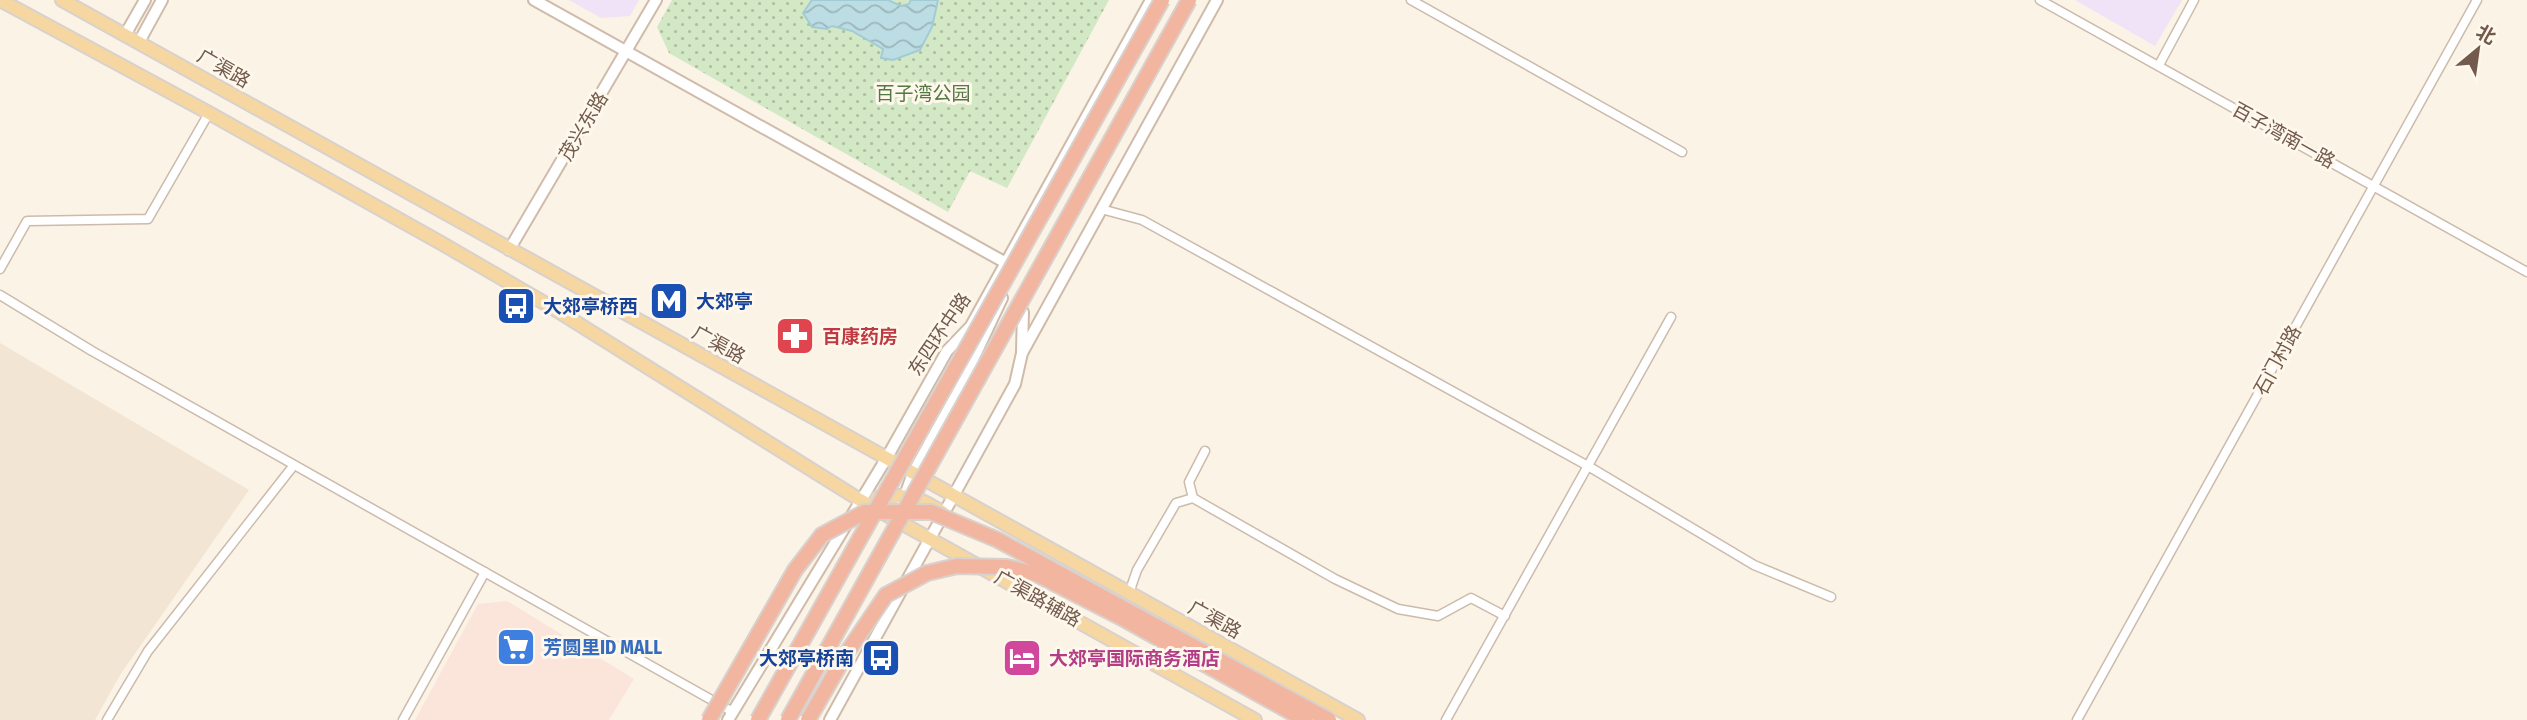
<svg xmlns="http://www.w3.org/2000/svg" width="2527" height="720" viewBox="0 0 2527 720" font-family="'Fira Sans Condensed','Noto Sans SC',sans-serif">
	<defs>
		<pattern id="grass-dots" width="8" height="8" patternUnits="userSpaceOnUse" patternTransform="scale(1.75)"><rect width="8" height="8" fill="#d3e8c5"/><path d="M2 2h.1M6 6h.1" fill="none" stroke="#b0bfa2" stroke-width="1.8" stroke-linecap="round"/></pattern>
		<pattern id="water-waves" width="16" height="10" patternUnits="userSpaceOnUse" patternTransform="scale(1.75)"><rect width="16" height="10" fill="#bbdde3"/><path d="M0 5q4-4 8 0t8 0" fill="none" stroke="#9cb6ba"/></pattern>
	</defs>
	<rect width="100%" height="100%" fill="#fbf3e5"/>
	<path fill="#f2e5d4" d="M0,343l249,147 -129,185 -25,45h-95z"/>
	<path fill="#fbe4da" d="M507,601l127,78 -25,41h-194l63,-116z"/>
	<g fill="#f0e2f7">
		<path d="M569,0h70l-9,16 -29,2z"/>
		<path d="M2075,0h107l-27,46z"/>
	</g>
	<path fill="url(#grass-dots)" d="M672,0h437l-102,188 -37,-17 -22,41 -279,-159 -12,-26z"/>
	<path fill="url(#water-waves)" stroke="#a2ccd5" stroke-width="2" d="M812,0h76l13,6 8,-2 2,-4h27l-6,27 -12,23 -27,10 -12,-2 2,-9 -31,-18 -20,-5 -5,3 -15,-2 -9,-14z"/>
	<g fill="none" stroke-linecap="round" stroke-linejoin="round">
		<g stroke="#ccbbac" stroke-width="11">
			<g id="street">
				<path d="M1411,0l271,152"/>
				<path d="M2040,0l487,272"/>
				<path d="M2159,65l35,-65"/>
				<path d="M1101,209l41,11 446,246 166,99 77,32"/>
				<path d="M0,269l27,-48 121,-2 61,-106"/>
				<path d="M0,295l92,56 641,361"/>
				<path d="M1205,451l-16,31 4,16 142,81 63,30 40,7 33,-18 34,18"/>
				<path d="M1129,593l8,-23 39,-67 17,-5"/>
				<path d="M107,720l41,-69 146,-186"/>
				<path d="M403,720l82,-148"/>
				<path d="M1446,720l225,-403"/>
				<path d="M2077,720l400,-720"/>
			</g>
		</g>
		<g stroke="#cfbbaa" stroke-width="14">
			<g id="secondary">
				<path d="M534,0l472,263"/>
				<path d="M125,35l20,-35"/>
				<path d="M139,42l23,-42"/>
				<path d="M509,250l147,-250"/>
				<path d="M1022,351l1,-39"/>
				<path d="M902,504l11,-31 47,-86 42,-89"/>
				<path d="M728,720l158,-261 61,-108 24,-25 180,-326"/>
				<path d="M830,720l185,-336 7,-31 195,-353"/>
			</g>
		</g>
		<g stroke="#d8d1cd" stroke-width="16">
			<g id="primary">
				<path d="M0,0l209,113 232,130 112,65 307,192 395,220"/>
				<path d="M62,0l1296,720"/>
				<path d="M877,498c34,-4 36,-3 65,14"/>
			</g>
		</g>
		<use href="#street" stroke="#fff" stroke-width="8"/>
		<use href="#secondary" stroke="#fff" stroke-width="10"/>
		<use href="#primary" stroke="#f6d7a2" stroke-width="12"/>
		<g stroke="#d8d1cd" stroke-width="18" stroke-linecap="butt">
			<g id="highway-bridge">
				<path d="M709,720l86,-150 27,-35 43,-23h66l67,28 331,180"/>
				<path d="M758,720l404,-720"/>
				<path d="M788,720l401,-720"/>
				<path d="M808,720l38,-66 40,-59 41,-22 30,-7 50,1 29,7 84,43 185,103"/>
			</g>
		</g>
		<use href="#highway-bridge" stroke="#f2b6a0" stroke-width="14"/>
	</g>
	<defs>
		<g id="metro-square" transform="scale(2.0125)"><rect x="-9" y="-9" width="18" height="18" rx="4" fill="#1a4fb4" stroke="#fef7eb"/><path d="M-5.5 5V-5H-3L0 0L3-5H5.5V5H3V-.5L0 4L-3-.5V5Z" fill="#fff"/></g>
		<g id="bus-square" transform="scale(2.0125)"><rect x="-9" y="-9" width="18" height="18" rx="4" fill="#1a4fb4" stroke="#fef7eb"/><path d="M-5-6H5V4H4V6H2V4H-2V6H-4V4H-5ZM-3.5-4V0h7V-4ZM-3.5 1.2v1.5H-2V1.2ZM2 1.2v1.5H3.5V1.2Z" fill="#fff"/></g>
		<g id="pharmacy-square" transform="scale(2.0125)"><rect x="-9" y="-9" width="18" height="18" rx="4" fill="#e0444e" stroke="#fef7eb"/><path d="M-2-6h4v4h4v4h-4v4h-4v-4h-4v-4h4Z" fill="#fff"/></g>
		<g id="supermarket-square" transform="scale(2.0125)"><rect x="-9" y="-9" width="18" height="18" rx="4" fill="#3f7fe0" stroke="#fef7eb"/><path d="M-6-5.5h2.5l.6 2H6L4.5 2H-2.5L-4.4-4H-6ZM-1.5 3.2a1.3 1.3 0 1 0 .1 0ZM3 3.2a1.3 1.3 0 1 0 .1 0Z" fill="#fff"/></g>
		<g id="hotel-square" transform="scale(2.0125)"><rect x="-9" y="-9" width="18" height="18" rx="4" fill="#d1479c" stroke="#fef7eb"/><path d="M-6-4.5h1.5V1H6V5H4.5V3h-9V5H-6ZM-4 0a1.8 1.8 0 1 1 3.6 0ZM.5 0V-2.5h3Q6-2.5 6 0Z" fill="#fff"/></g>
	</defs>
	<g fill-rule="evenodd">
		<use href="#metro-square" x="669" y="301"/>
		<use href="#bus-square" x="516" y="306"/>
		<use href="#pharmacy-square" x="795" y="336"/>
		<use href="#supermarket-square" x="516" y="647"/>
		<use href="#bus-square" x="881" y="658"/>
		<use href="#hotel-square" x="1022" y="658"/>
	</g>
	<g text-anchor="middle" stroke-width="6" stroke-linejoin="round" paint-order="stroke">
		<g font-size="19" fill="#725a4c" stroke="#fef7eb">
			<text transform="translate(224 68) rotate(30)" y="7">广渠路</text>
			<text transform="translate(583 126) rotate(-59)" y="7">茂兴东路</text>
			<text transform="translate(2284 135) rotate(29)" y="7">百子湾南一路</text>
			<text transform="translate(939 334) rotate(-56)" y="7">东四环中路</text>
			<text transform="translate(719 344) rotate(29)" y="7">广渠路</text>
			<text transform="translate(2277 360) rotate(-61)" y="7">石门村路</text>
			<text transform="translate(1038 598) rotate(29)" y="7">广渠路辅路</text>
			<text transform="translate(1215 619) rotate(29)" y="7">广渠路</text>
		</g>
		<g font-size="19" fill="#547844" stroke="#fef7eb">
			<text x="923" y="100">百子湾公园</text>
		</g>
		<g font-size="19" font-weight="bold" fill="#164399" stroke="#fef7eb" text-anchor="start">
			<text x="696" y="308">大郊亭</text>
			<text x="543" y="313">大郊亭桥西</text>
			<text x="854" y="665" text-anchor="end">大郊亭桥南</text>
		</g>
		<g font-size="19" font-weight="bold" fill="#be3a42" stroke="#fef7eb" text-anchor="start">
			<text x="822" y="343">百康药房</text>
		</g>
		<g font-size="19" font-weight="bold" fill="#366cbe" stroke="#fef7eb" text-anchor="start">
			<text x="543" y="654">芳圆里ID MALL</text>
		</g>
		<g font-size="19" font-weight="bold" fill="#b23c85" stroke="#fef7eb" text-anchor="start">
			<text x="1049" y="665">大郊亭国际商务酒店</text>
		</g>
	</g>
	<g transform="translate(2478 49) rotate(29)" stroke="#fef7eb" stroke-width="5" paint-order="stroke">
	<path d="M0-5L12 26L0 18L-12 26Z" fill="#725a4c"/>
	<text y="-10" font-size="19" font-weight="bold" text-anchor="middle" fill="#725a4c">北</text>
	</g>
</svg>
